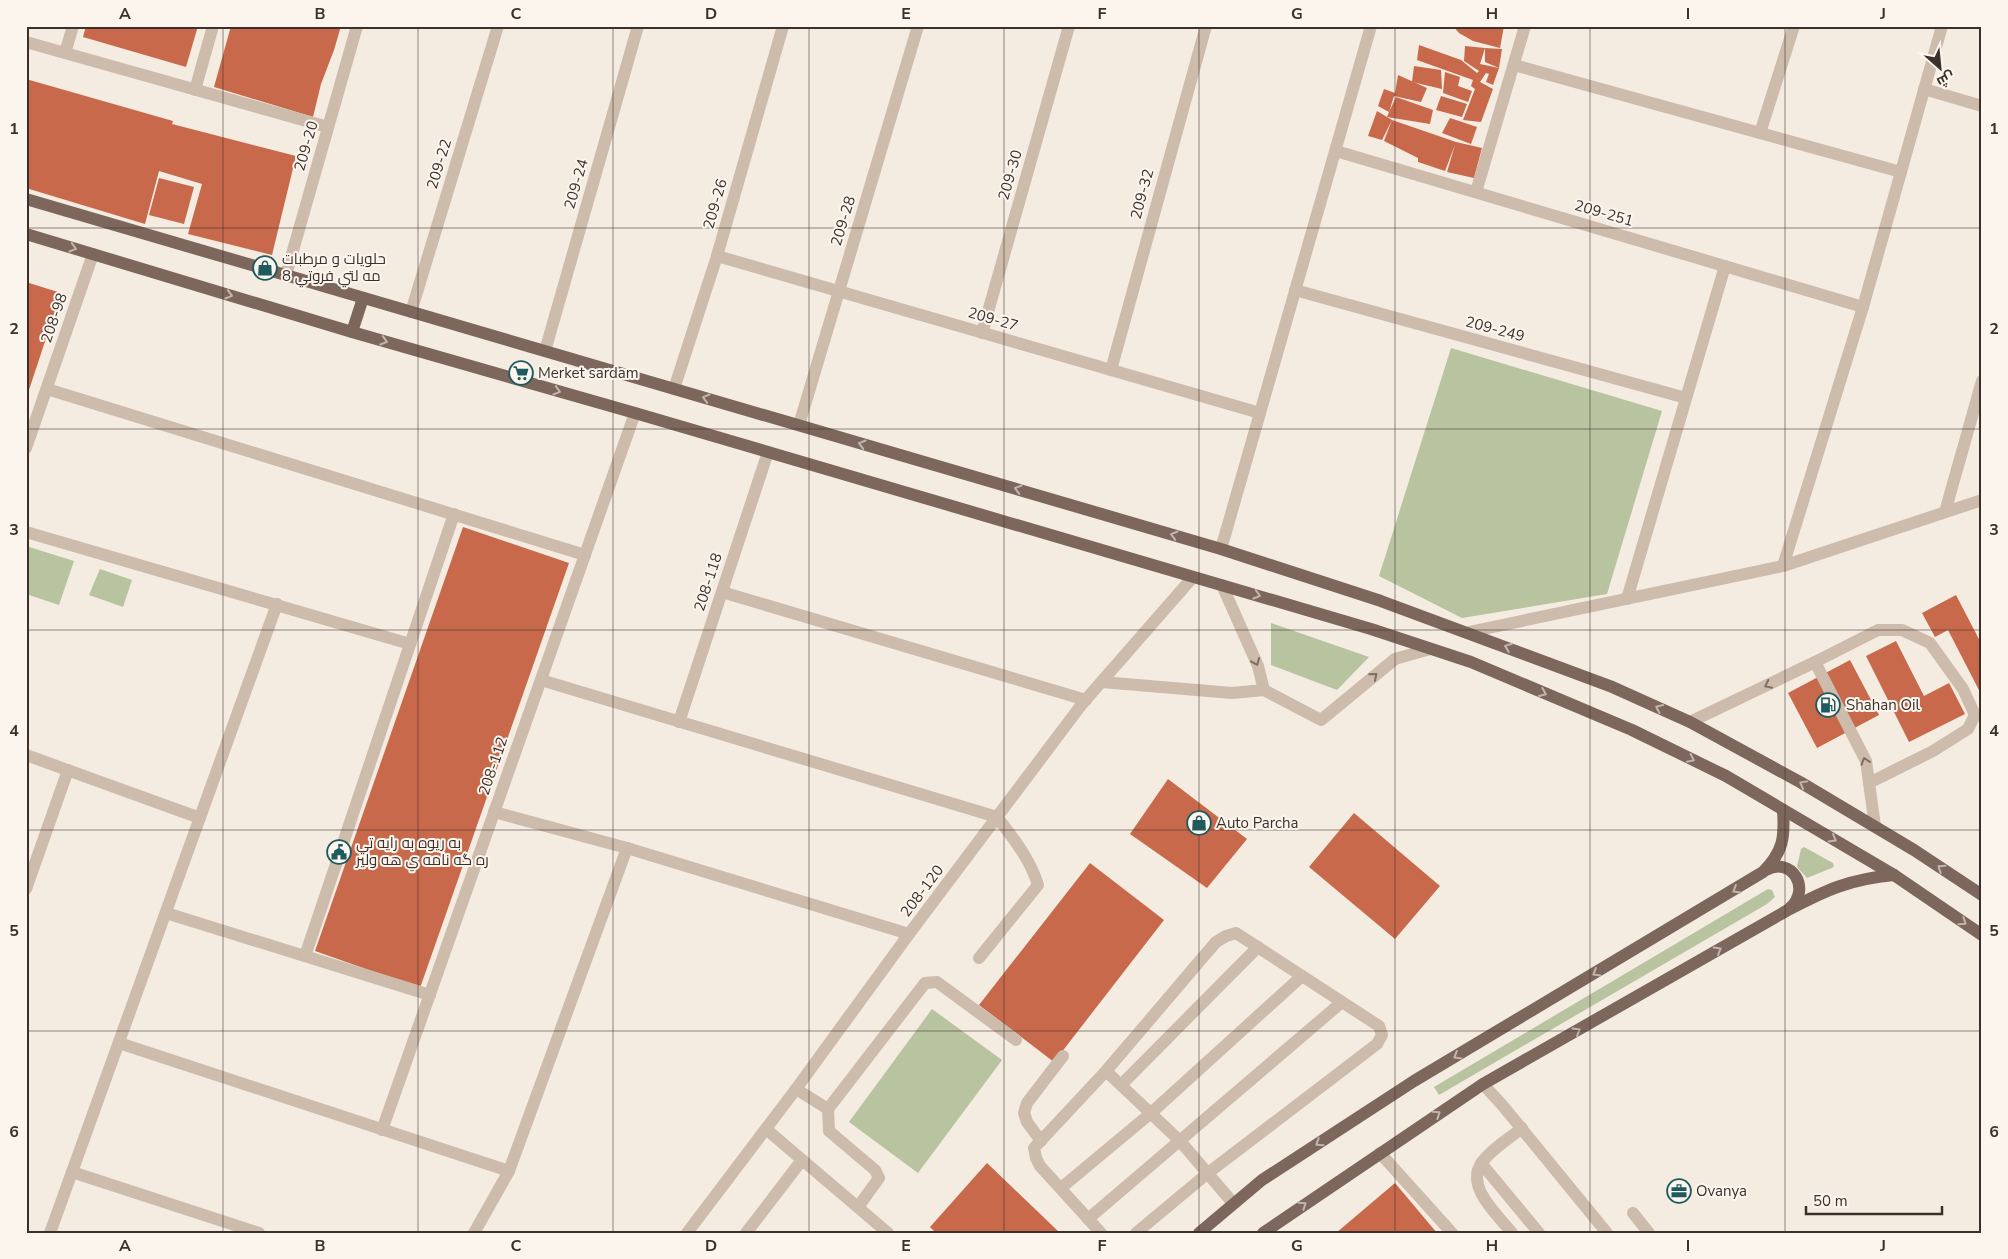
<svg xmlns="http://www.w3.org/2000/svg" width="2008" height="1259" viewBox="0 0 2008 1259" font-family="'Nunito Sans',Cairo,sans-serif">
	<rect width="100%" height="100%" fill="#f4ebe1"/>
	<g fill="#b8c4a0">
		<path d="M1451,348l211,63 -55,183 -145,24 -83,-42z"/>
		<path d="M26,546l48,15 -15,44 -33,-11z"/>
		<path d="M100,569l32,11 -9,27 -34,-12z"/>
		<path d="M1271,623l98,34 -32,33 -66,-25z"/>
		<path d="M1804,847l29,16 1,4 -27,11 -10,-11 4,-18z"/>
		<path d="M1768,889l4,1 3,7 -8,7 -328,191 -5,-8z"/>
		<path d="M932,1009l70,51 -84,113 -69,-51z"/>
	</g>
	<g fill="#c8694b">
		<path d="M86,26h112l-12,41 -103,-30z"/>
		<path d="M231,26h110l-7,24 -13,34 -8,33 -99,-30z"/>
		<path d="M1453,26h51l-4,22 -27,-7 -14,-8z"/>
		<path d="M1419,45l42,15 16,13 2,-2 -15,-10 1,-15 20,2 -5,16 19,4 -6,17 -7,-3 3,-8 -3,-1 -6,9 13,7 -12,33 -18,-2 12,-31 -4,-3 2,-6 -56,-20z"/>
		<path d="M1485,48l17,1 -3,19 -14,-6z"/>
		<path d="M1414,66l27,4 1,19 -30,-7z"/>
		<path d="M1445,72l15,5 -2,9 14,5 -4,11 -25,-9z"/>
		<path d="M1398,75l29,13 -6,14 -27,-6 -5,16 7,-15 37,13 -3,14 -43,-7 2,-5 -11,-6 6,-17 11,4z"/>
		<path d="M26,79l147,42 -1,3 124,32 -24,99 -84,-21 14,-50 -43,-13 -14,53 -119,-36z"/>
		<path d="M1441,96l26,8 -5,13 -26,-7z"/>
		<path d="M1377,111l15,9 64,22 26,6 -8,30 -27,-6 8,-27 -10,26 -27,-9v-4l-34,-17 8,-21 -10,20 -14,-4z"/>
		<path d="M1450,118l27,9 -6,17 -29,-11z"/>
		<path d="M159,178l35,9 -10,37 -35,-9z"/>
		<path d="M26,282l35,11 -34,103h-1z"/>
		<path d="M463,527l106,36 -149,425 -105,-37z"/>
		<path d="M1956,595l26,50v51l-34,-66 -13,7 -13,-24z"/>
		<path d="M1896,641l28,55 25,-13 16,31 -56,28 -43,-86z"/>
		<path d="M1850,660l29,55 -62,33 -29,-55z"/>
		<path d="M1168,779l79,60 -40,49 -77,-54z"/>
		<path d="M1354,813l86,73 -45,53 -86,-72z"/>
		<path d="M1090,863l74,57 -110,142 -75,-57z"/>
		<path d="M987,1163l73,70h-124l-6,-6z"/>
		<path d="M1395,1183l42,50h-101z"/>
	</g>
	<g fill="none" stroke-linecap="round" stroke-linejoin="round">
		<g stroke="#cdbbac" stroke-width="12">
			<path d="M26,42l302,85"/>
			<path d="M65,53l8,-27"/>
			<path d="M1514,65l387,107"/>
			<path d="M1924,89l58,17"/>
			<path d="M195,90l18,-64"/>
			<path d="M1760,133l34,-107"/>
			<path d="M1336,151l527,156"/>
			<path d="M1476,192l49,-166"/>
			<path d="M717,256l543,157"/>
			<path d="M286,275l71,-249"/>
			<path d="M1295,290l391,108"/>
			<path d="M411,312l87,-286"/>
			<path d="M982,333l87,-307"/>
			<path d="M545,351l93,-325"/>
			<path d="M1111,370l95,-344"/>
			<path d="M47,389l538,166"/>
			<path d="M674,389l43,-133 66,-230"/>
			<path d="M799,425l119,-399"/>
			<path d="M26,448l67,-194"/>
			<path d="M1945,512l37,-131"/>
			<path d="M26,532l384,112"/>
			<path d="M1221,549l150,-523"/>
			<path d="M1783,566l80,-259 79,-281"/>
			<path d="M1222,585l36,81 6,24 57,30 74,-61 35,-10"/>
			<path d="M722,592l364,108"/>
			<path d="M1627,599l98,-333"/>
			<path d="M1469,632l314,-66 199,-66"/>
			<path d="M1815,662l63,-32h24l28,13 33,46 12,26 -7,14 -35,22 -64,32"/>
			<path d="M541,680l456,137c17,22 33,42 41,68l-59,73"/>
			<path d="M1102,682l130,11 32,-3"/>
			<path d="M679,722l89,-270"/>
			<path d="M1690,722l125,-60 51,99 9,65"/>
			<path d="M26,755l174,63"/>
			<path d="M494,812l133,36 282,86"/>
			<path d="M26,889l42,-119"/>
			<path d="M166,913l264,82"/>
			<path d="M305,956l149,-442"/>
			<path d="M119,1043l390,128"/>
			<path d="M1106,1071l74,70 53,62"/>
			<path d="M1483,1084l20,22 104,127"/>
			<path d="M1121,1085l137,-138"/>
			<path d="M796,1089l32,20 1,22 46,39 4,8 -21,29"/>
			<path d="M828,1109l97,-126 12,-1 79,58"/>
			<path d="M766,1129l122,104"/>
			<path d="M382,1130l253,-717"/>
			<path d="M1041,1141l-14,-19 -3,-9 3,-10 36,-47"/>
			<path d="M1380,1153l72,80"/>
			<path d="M1481,1163l58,70"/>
			<path d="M72,1172l187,61"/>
			<path d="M1061,1188l90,-75 151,-137"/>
			<path d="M1633,1213l16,20"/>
			<path d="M1088,1219l254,-217"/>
			<path d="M50,1233l227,-629"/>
			<path d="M474,1233l35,-62 118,-323"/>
			<path d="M687,1233l109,-144 113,-155 173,-230 111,-127"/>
			<path d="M746,1233l56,-73"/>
			<path d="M1101,1233l-61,-67 -4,-8 -2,-10 72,-77 110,-129 10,-6 10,-3 143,93 3,9 -5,9 -169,129 -72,60"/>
			<path d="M1512,1233c-14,-18 -49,-48 -29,-72 10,-13 27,-23 39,-33"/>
		</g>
		<g stroke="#7d675c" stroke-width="12">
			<path d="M26,199l1195,350 160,52 229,85 80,36 110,60 114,68 68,45"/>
			<path d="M26,234l326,98 283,81 736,216 100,33 161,68 94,46 168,99 88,60"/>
			<path d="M352,332l11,-34"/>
			<path d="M1766,870c25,-14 46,18 24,38"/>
			<path d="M1199,1233l63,-53 152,-99 349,-209c20,-20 22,-34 20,-62"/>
			<path d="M1263,1233l220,-149 305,-174c38,-20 62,-31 106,-35"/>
		</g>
	</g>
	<defs><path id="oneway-chevron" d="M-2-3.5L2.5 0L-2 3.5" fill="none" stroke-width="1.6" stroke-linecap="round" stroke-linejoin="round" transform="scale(1.25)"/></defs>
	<g stroke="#c2b5ac">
		<use href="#oneway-chevron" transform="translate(73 248) rotate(16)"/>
		<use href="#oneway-chevron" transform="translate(229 295) rotate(17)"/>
		<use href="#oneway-chevron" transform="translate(384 341) rotate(16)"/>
		<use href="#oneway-chevron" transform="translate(557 391) rotate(16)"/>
		<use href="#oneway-chevron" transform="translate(706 398) rotate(-164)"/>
		<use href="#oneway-chevron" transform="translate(862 444) rotate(-164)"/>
		<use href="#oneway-chevron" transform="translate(1018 489) rotate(-164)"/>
		<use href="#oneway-chevron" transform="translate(1174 535) rotate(-164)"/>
		<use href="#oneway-chevron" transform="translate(1257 595) rotate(16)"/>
		<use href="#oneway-chevron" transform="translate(1508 647) rotate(-159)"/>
		<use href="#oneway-chevron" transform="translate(1543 693) rotate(23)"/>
		<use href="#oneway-chevron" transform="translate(1659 708) rotate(-155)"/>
		<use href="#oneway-chevron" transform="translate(1691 759) rotate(26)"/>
		<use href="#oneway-chevron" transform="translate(1803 784) rotate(-151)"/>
		<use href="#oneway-chevron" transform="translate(1833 839) rotate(30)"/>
		<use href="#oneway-chevron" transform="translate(1941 868) rotate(-146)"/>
		<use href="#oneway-chevron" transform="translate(1736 890) rotate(149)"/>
		<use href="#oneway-chevron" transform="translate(1963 922) rotate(34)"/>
		<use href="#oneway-chevron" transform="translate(1718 950) rotate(-30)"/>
		<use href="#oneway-chevron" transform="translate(1596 973) rotate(149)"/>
		<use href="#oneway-chevron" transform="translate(1577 1031) rotate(-30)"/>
		<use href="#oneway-chevron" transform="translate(1457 1056) rotate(149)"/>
		<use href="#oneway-chevron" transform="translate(1437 1114) rotate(-34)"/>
		<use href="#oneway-chevron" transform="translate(1319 1143) rotate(147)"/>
		<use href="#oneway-chevron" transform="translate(1303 1205) rotate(-34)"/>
	</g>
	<g stroke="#7d6f65">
		<use href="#oneway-chevron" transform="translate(1256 662) rotate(68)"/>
		<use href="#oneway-chevron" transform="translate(1374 676) rotate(-40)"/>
		<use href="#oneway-chevron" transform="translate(1768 685) rotate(154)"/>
		<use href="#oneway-chevron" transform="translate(1865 761) rotate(-108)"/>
	</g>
	<path fill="none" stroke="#3b302b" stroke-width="1" stroke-opacity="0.55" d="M223,26v1207M418,26v1207M613,26v1207M809,26v1207M1004,26v1207M1199,26v1207M1395,26v1207M1590,26v1207M1785,26v1207M26,228h1956M26,429h1956M26,630h1956M26,830h1956M26,1031h1956"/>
	<defs>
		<g id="shop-ring" transform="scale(1.25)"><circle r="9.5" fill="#fbf5ee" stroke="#1f5a5e" stroke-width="1.5"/><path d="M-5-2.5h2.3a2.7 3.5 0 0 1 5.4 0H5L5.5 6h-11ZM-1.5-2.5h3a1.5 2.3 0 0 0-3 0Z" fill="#1f5a5e"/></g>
		<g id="supermarket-ring" transform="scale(1.25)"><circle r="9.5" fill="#fbf5ee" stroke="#1f5a5e" stroke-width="1.5"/><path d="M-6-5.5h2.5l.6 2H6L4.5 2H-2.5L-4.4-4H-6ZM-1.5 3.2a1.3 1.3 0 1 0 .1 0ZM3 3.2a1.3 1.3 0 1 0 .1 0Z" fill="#1f5a5e"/></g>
		<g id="fuel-ring" transform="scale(1.25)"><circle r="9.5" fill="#fbf5ee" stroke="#1f5a5e" stroke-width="1.5"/><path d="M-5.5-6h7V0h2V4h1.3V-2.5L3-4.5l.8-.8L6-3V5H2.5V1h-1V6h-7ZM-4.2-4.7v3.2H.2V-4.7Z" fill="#1f5a5e"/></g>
		<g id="civic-ring" transform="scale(1.25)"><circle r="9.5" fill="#fbf5ee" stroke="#1f5a5e" stroke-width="1.5"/><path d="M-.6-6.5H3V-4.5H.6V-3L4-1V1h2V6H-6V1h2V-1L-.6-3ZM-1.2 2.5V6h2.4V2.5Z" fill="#1f5a5e"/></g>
		<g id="office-ring" transform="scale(1.25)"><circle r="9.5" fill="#fbf5ee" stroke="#1f5a5e" stroke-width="1.5"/><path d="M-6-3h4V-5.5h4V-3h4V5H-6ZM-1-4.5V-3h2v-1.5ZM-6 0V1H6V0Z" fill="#1f5a5e"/></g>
	</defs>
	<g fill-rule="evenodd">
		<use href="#shop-ring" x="265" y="268"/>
		<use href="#supermarket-ring" x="521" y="373"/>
		<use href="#fuel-ring" x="1828" y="705"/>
		<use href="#shop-ring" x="1199" y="823"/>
		<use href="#civic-ring" x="339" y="852"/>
		<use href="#office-ring" x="1679" y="1191"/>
	</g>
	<g text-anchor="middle" stroke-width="4" stroke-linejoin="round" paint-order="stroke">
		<g font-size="15" fill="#3b302b" stroke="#fbf5ee">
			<text transform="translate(306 146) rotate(-74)" y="5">209-20</text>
			<text transform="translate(439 164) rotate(-73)" y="5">209-22</text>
			<text transform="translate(1010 175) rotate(-74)" y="5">209-30</text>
			<text transform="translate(576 184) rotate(-74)" y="5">209-24</text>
			<text transform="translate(1142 194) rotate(-75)" y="5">209-32</text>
			<text transform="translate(715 204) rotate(-74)" y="5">209-26</text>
			<text transform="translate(1604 213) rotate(16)" y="5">209-251</text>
			<text transform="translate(843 221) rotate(-73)" y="5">209-28</text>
			<text transform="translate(54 318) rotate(-71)" y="5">208-98</text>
			<text transform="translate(993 319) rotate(16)" y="5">209-27</text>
			<text transform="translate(1495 329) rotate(15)" y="5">209-249</text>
			<text transform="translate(708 582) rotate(-72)" y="5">208-118</text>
			<text transform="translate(493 766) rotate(-71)" y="5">208-112</text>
			<text transform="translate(922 891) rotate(-53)" y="5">208-120</text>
		</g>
		<g font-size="15" fill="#3b302b" stroke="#fbf5ee" text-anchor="start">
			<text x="282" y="264">حلويات و مرطبات<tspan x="282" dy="17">مه لتي فروتي 8</tspan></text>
			<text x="538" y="378">Merket sardam</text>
			<text x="1846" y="710">Shahan Oil</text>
			<text x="1216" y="828">Auto Parcha</text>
			<text x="356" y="848">به ريوه به رايه تي<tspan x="356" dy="17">ره گه نامه ي هه ولير</tspan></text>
			<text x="1696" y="1196">Ovanya</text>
		</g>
	</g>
	<rect width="2008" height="1259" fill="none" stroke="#fbf5ee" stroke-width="55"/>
	<g transform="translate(1940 68) rotate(153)" stroke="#fbf5ee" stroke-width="4" paint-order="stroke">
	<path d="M0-4L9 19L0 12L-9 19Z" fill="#3b302b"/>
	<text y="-8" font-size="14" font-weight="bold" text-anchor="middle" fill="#3b302b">ش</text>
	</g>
	<path d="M1806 1206v8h136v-8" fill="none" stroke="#3b302b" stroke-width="2.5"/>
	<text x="1813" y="1206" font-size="15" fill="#3b302b" stroke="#fbf5ee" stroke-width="4" paint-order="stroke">50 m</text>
	<rect x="28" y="28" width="1952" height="1204" fill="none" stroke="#3b302b" stroke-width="2"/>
	<g font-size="16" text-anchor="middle" font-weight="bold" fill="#3b302b">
		<text x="125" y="19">A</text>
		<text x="320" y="19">B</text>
		<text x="516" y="19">C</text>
		<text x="711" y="19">D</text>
		<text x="906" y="19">E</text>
		<text x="1102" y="19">F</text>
		<text x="1297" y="19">G</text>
		<text x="1492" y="19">H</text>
		<text x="1688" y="19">I</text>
		<text x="1883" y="19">J</text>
		<text x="14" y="134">1</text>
		<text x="1994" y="134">1</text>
		<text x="14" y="334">2</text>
		<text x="1994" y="334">2</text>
		<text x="14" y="535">3</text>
		<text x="1994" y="535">3</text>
		<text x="14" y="736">4</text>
		<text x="1994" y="736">4</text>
		<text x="14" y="936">5</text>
		<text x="1994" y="936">5</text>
		<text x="14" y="1137">6</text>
		<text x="1994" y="1137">6</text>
		<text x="125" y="1251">A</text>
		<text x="320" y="1251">B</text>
		<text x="516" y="1251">C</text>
		<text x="711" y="1251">D</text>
		<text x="906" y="1251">E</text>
		<text x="1102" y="1251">F</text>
		<text x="1297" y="1251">G</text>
		<text x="1492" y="1251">H</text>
		<text x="1688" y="1251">I</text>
		<text x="1883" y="1251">J</text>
	</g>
</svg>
